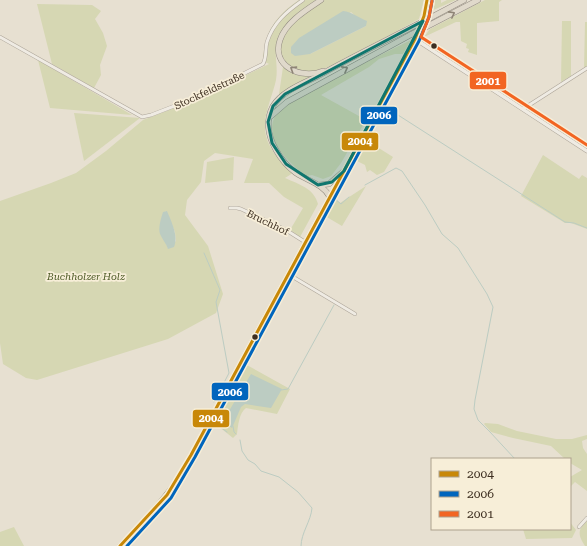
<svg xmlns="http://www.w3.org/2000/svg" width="587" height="546" viewBox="0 0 587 546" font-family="'Roboto Serif',serif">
	<rect width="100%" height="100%" fill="#e7e0d1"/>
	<g fill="#d6d7b3" fill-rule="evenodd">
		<path d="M299,0h18c-17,10 -39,26 -41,47 -1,11 2,22 0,33 -3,14 -12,34 -11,47 0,19 15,35 28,46l-8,5c13,6 29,10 33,26l-18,33 -10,-7 13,-22 -19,-11 -15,-14h-25l9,-24 -38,-6 -11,8 -3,21 -14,18 -2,15 23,31 15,48 -7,19 -48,26 -131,41 -11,-2 -23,-14 -3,-21v-142l51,-18 25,-10 30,-22 37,-31 47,-18 79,-38 -6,-3c2,-29 12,-45 36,-61zM166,211l9,21 1,9 -8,7c-6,-16 -13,-19 -2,-37z"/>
		<path d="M324,0h100l-5,19c-23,13 -47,25 -70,37 -12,6 -25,15 -39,16 -9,1 -17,-2 -22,-8 -25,-25 18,-53 36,-64zM351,12l15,14 -56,28z"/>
		<path d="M431,0h10v3l6,-3h9l-27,12z"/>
		<path d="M485,0h17l-3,2v19l-22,2v32l-9,-3 1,-3 -3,-1 1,-4 -6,-3 -1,-19h-4l-32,15 6,-8z"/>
		<path d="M37,4l55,1 9,6 -6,8 8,14 4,13 -7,19 1,10 -7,13 -42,-24z"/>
		<path d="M562,21h9v55l-10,6z"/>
		<path d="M585,22h2v44l-3,2z"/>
		<path d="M411,40l-8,14h-8l-16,5 -10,8 -48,28 45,25 -25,43 -10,13 -8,3 -11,-4 -6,1c-16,-12 -41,-35 -32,-58 3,-5 8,-9 12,-13 13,-10 29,-16 43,-24 27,-14 55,-28 82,-41z"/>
		<path d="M38,60l94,55 -82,-7z"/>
		<path d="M283,67h1c8,7 15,9 25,9l1,2 -30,17 -1,-1z"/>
		<path d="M74,113l66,5 -56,43z"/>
		<path d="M366,140l27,17 -9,15 -7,3 -7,-5 -3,2 -2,-7 -10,-5z"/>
		<path d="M543,155l36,24 3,-4 5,3v51l-16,-6h-6l-44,-27z"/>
		<path d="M234,157l-1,23 -28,3 2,-21z"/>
		<path d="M366,186l-24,40 -17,-10 10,-18 5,5z"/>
		<path d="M245,364l45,25 -13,25 -31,-6c-7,5 -8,18 -9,26l-4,4 -20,-16z"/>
		<path d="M485,423l13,1 19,7 39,8h16l15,-4v4l-5,2 1,7 4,6v37l-12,-9 -5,5v-10l12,-7 -12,-7v-4h-5l-14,-13 -38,-8 -22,-6 -7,-8z"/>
		<path d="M587,521v25h-2c-7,-11 -8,-16 2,-25z"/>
		<path d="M570,522l6,8 -4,8 -46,1 -3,-10h47z"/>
		<path d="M14,527l10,19h-24v-14z"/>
	</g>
	<g fill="#bcccc2">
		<path d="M343,11c9,1 16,7 24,10l-1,5 -56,28 -15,2 -4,-3v-6l8,-9z"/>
		<path d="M167,211c4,10 12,25 7,36l-6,2c-2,-6 -6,-10 -8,-15 -2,-6 1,-16 3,-22z"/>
		<path d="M251,374l31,15 -11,19 -26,-4 -4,3 -9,21 -9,-7z"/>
	</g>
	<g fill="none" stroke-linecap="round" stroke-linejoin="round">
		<g stroke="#bcccc2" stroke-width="1">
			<path d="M385,106l6,4"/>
			<path d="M398,115l167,107 9,1 13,5"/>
			<path d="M365,185l31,-17 6,3 23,34 17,29 16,14 29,46 6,13 -18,93 -1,9 4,11 12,12 25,27"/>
			<path d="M335,199l6,5 8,-7"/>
			<path d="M204,253l16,37 -4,12 13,71 -15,29"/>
			<path d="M281,390l7,-1 46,-84"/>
			<path d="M233,426l1,6 2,2"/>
			<path d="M227,432l-8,-6 -3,-8 20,-35"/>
			<path d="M240,440l2,11 6,9 7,4 6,7 18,6 19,15 14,16c-1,13 -11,25 -11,38"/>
		</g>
		<g stroke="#ada599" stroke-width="4">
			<g id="minor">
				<path d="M0,37l142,80 9,-2 44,-17 68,-34c4,-7 2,-15 4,-22 6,-19 20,-31 36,-42"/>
				<path d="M523,109l64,-41"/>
				<path d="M230,208h7l4,1 45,21 19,12"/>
				<path d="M288,274l67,40"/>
				<path d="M579,527l8,-9"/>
			</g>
		</g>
		<g stroke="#ada599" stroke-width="4.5">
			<path id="tertiary" d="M415,39l172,112"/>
		</g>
		<g stroke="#9c958a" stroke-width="5">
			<path id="secondary" d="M330,197l85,-158 9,-23 4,-16"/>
		</g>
		<g stroke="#928b80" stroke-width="5.5">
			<path id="primary" d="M120,546c22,-22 42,-44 60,-70l150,-279"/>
		</g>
		<g stroke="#928b80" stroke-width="6">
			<g id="trunk">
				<path d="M321,0c-15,10 -35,22 -41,40 -9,26 21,40 43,31"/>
				<path d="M430,18l34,-18"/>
				<path d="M426,27l52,-27"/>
				<path d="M271,116l16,-14 125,-68"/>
				<path d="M319,185l10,-1 15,-13"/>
				<path d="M330,197c-7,-13 -22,-16 -34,-24 -8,-6 -15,-14 -20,-23 -8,-14 -11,-29 -3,-44 9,-15 31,-23 45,-30 32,-18 65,-34 98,-51"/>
			</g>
		</g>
		<use href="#minor" stroke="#efebe3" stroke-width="3"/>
		<use href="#tertiary" stroke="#efebe3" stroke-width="3.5"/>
		<use href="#secondary" stroke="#efebe3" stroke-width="4"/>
		<use href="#primary" stroke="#e6e1d4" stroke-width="4.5"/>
		<use href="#trunk" stroke="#e0d9cb" stroke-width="5"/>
		<g stroke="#928b80" stroke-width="6" stroke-linecap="butt">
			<g id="trunk-bridge">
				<path d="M416,25l14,-7"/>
				<path d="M412,34l14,-7"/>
			</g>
		</g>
		<use href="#trunk-bridge" stroke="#e0d9cb" stroke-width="5"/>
		<g stroke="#f7eed8" stroke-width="6">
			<path id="bus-1" d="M120,546l47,-51 24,-40 224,-416 9,-23 3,-16"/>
		</g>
		<g stroke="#f7eed8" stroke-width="6">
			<path id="bus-2" d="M127,546l44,-48 24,-41 224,-416 10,-24 3,-16"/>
		</g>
		<g stroke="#f7eed8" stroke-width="6">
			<path id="bus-3" d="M432,1l-3,16 -8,20 166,108"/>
		</g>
		<use href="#bus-1" stroke="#c88808" stroke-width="3"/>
		<use href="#bus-2" stroke="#0065bd" stroke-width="3"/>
		<use href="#bus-3" stroke="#f26522" stroke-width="3"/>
	</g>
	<defs><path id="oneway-chevron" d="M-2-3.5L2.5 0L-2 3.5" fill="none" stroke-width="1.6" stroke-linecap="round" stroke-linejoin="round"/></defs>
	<g stroke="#8e8476">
		<use href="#oneway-chevron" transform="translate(452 14) rotate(-28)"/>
		<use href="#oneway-chevron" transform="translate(293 69) rotate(-148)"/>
		<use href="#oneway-chevron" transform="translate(345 69) rotate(-28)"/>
	</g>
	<path fill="#0f766e" fill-opacity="0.2" stroke="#0f766e" stroke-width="3" stroke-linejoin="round" d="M423,21l-79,150 -12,11 -14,3 -32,-21 -14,-21 -4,-21 5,-16 12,-12z"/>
	<g fill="#3d2e20" stroke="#f7eed8" stroke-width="1.5">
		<circle cx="434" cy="46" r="3.5"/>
		<circle cx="255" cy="337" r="3.5"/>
	</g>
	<g text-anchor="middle" stroke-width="3.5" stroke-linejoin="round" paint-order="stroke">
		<g font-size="10" fill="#3d2e20" stroke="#f7eed8">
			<text transform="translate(209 90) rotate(-25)" y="4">Stockfeldstraße</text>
			<text transform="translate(268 222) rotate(26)" y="4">Bruchhof</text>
		</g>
		<g font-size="10" font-style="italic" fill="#4d5a26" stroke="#f7eed8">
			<text x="86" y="280">Buchholzer Holz</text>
		</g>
	</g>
	<g stroke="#f7eed8" stroke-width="1.5">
		<rect x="469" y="71" width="38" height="19" rx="4" fill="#f26522"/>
		<rect x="360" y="106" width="38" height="19" rx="4" fill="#0065bd"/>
		<rect x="341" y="132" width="38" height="19" rx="4" fill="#c88808"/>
		<rect x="211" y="382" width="38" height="19" rx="4" fill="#0065bd"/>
		<rect x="192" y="409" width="38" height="19" rx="4" fill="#c88808"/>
	</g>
	<g font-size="11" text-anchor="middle" font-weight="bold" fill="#fff">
		<text x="488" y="85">2001</text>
		<text x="379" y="119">2006</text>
		<text x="360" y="145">2004</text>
		<text x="230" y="396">2006</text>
		<text x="211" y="422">2004</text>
	</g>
	<rect x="431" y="458" width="140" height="72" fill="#f7eed8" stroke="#ada18e"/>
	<rect x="439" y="471" width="20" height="6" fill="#c88808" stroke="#ada18e"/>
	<text x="467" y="478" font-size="12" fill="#3d2e20">2004</text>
	<rect x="439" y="491" width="20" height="6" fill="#0065bd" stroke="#ada18e"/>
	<text x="467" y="498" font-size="12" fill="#3d2e20">2006</text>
	<rect x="439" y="511" width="20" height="6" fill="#f26522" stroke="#ada18e"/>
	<text x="467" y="518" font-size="12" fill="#3d2e20">2001</text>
</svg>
